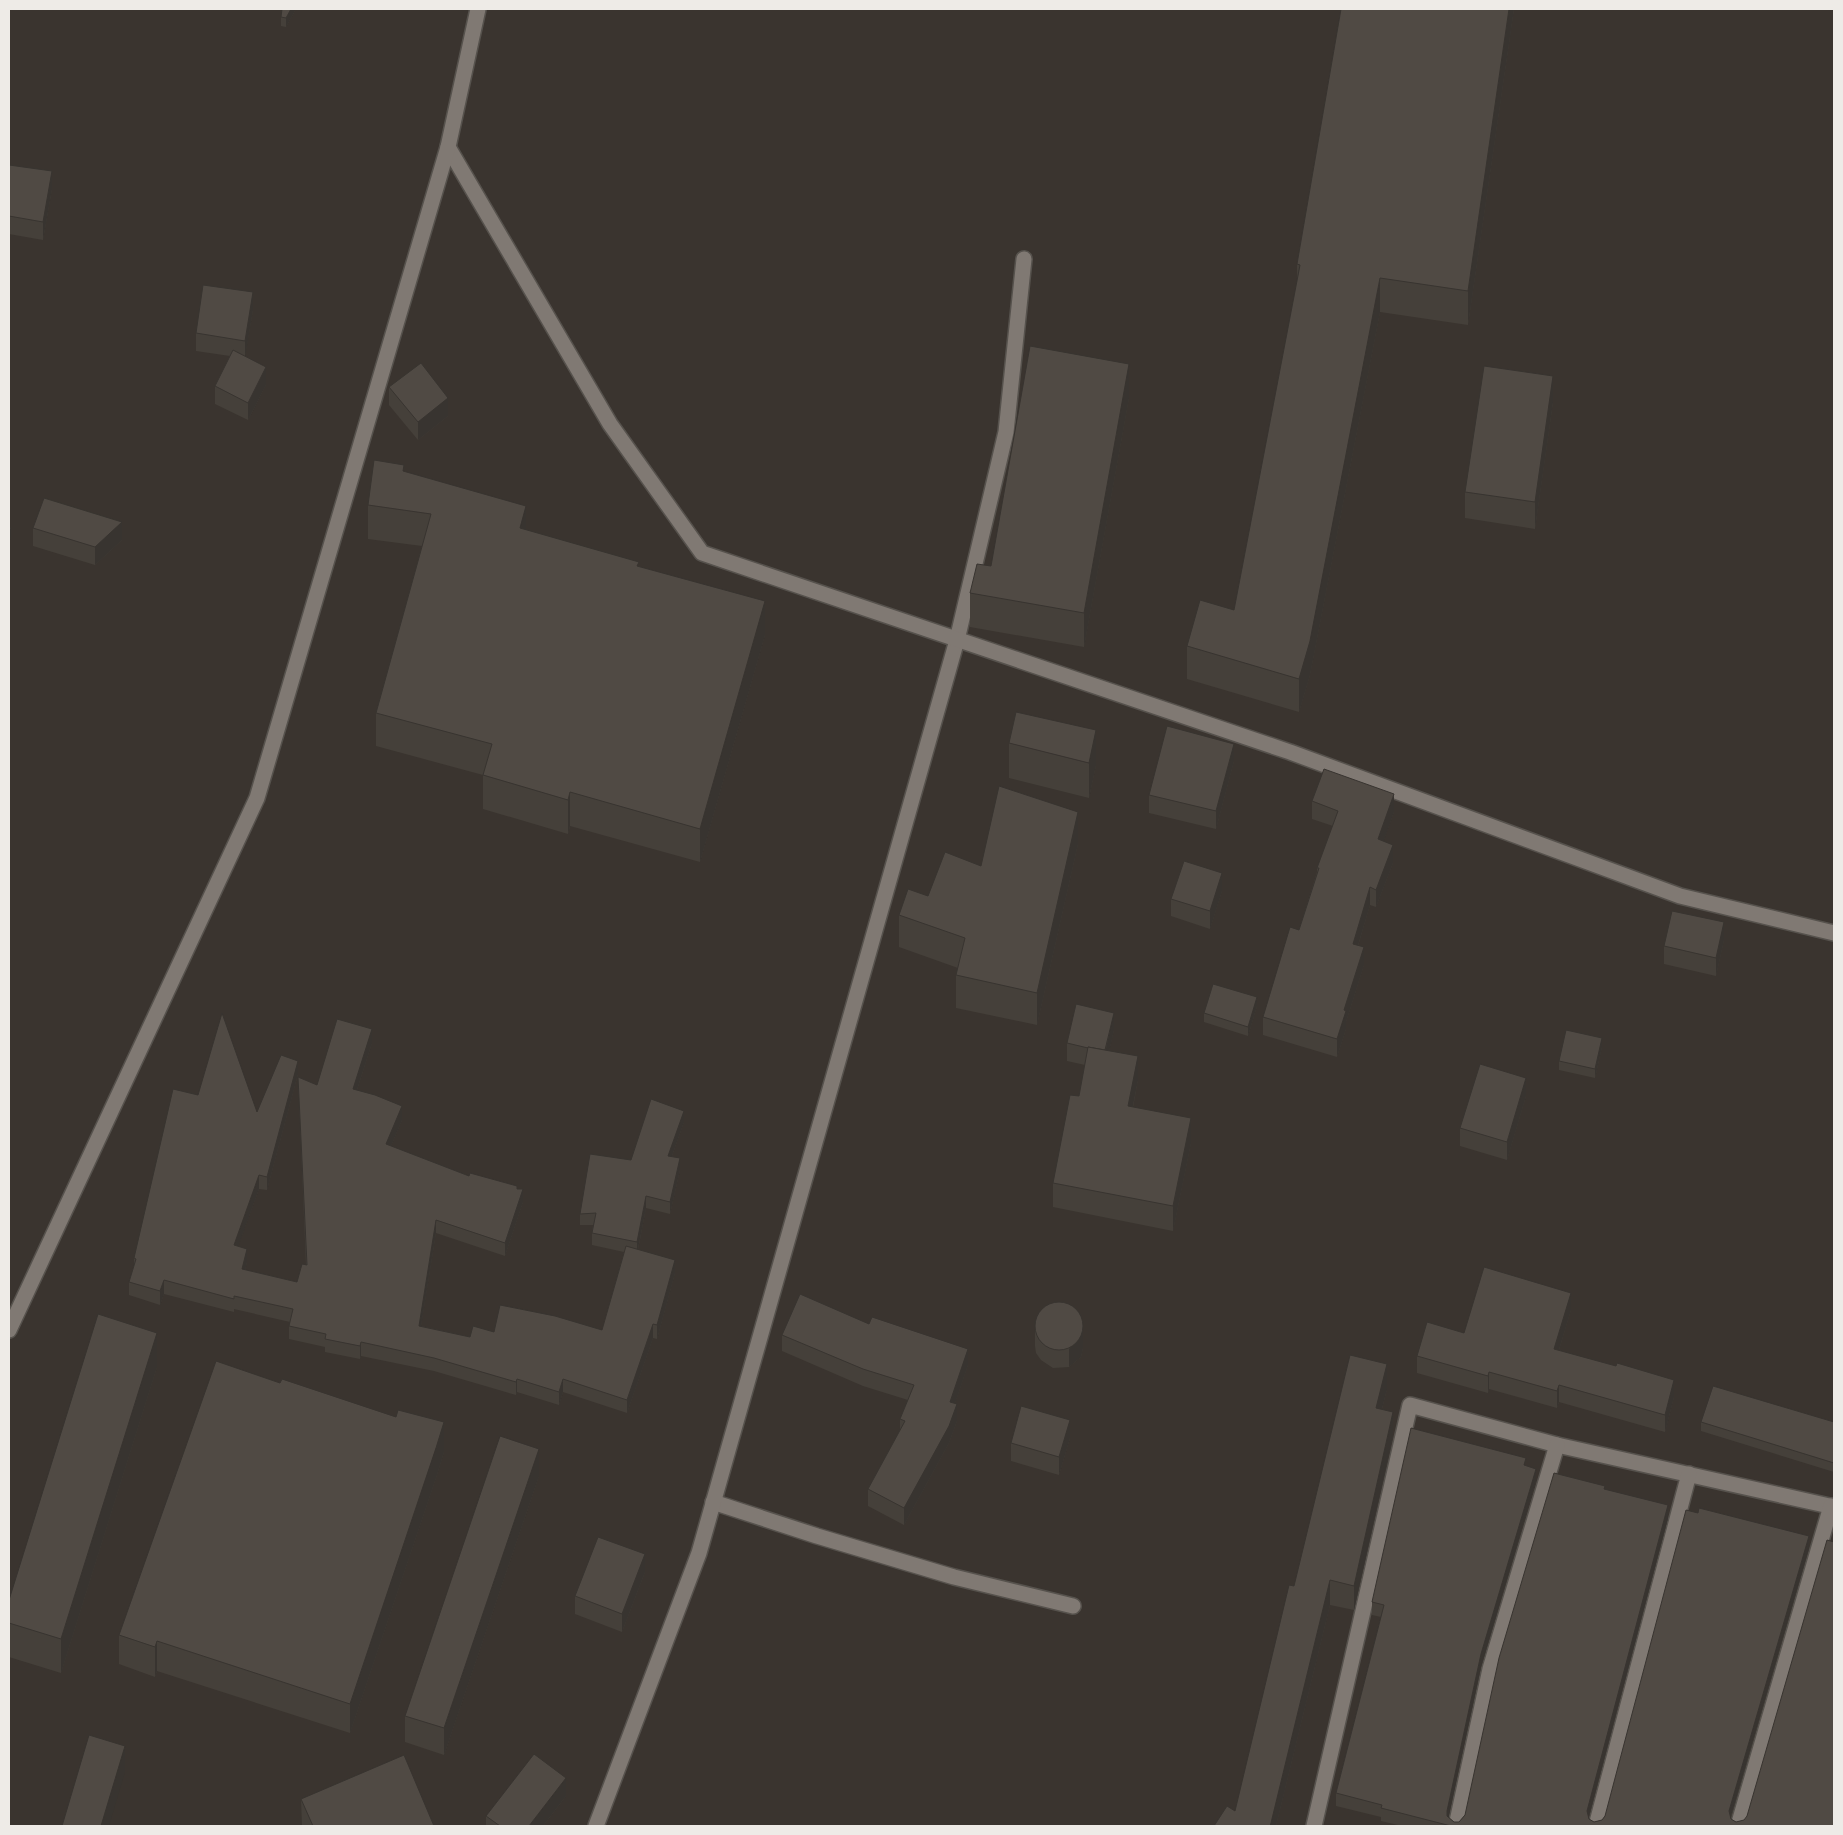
<svg xmlns="http://www.w3.org/2000/svg" width="1843" height="1835" viewBox="0 0 1843 1835" font-family="'Nunito Sans',sans-serif">
	<rect width="100%" height="100%" fill="#3a342f"/>
	<g fill="none" stroke-linecap="round" stroke-linejoin="round">
		<g stroke="#56524d" stroke-width="18">
			<g id="service">
				<path d="M957,640l49,-208 18,-173"/>
				<path d="M713,1502l104,34 137,41 119,29"/>
			</g>
		</g>
		<g stroke="#56524d" stroke-width="18">
			<g id="minor">
				<path d="M596,1826l103,-273 258,-913"/>
				<path d="M1314,1826l96,-421 147,40 277,62"/>
				<path d="M1456,1826l34,-157 67,-224"/>
				<path d="M1596,1826l93,-352"/>
				<path d="M1738,1826l93,-320"/>
			</g>
		</g>
		<g stroke="#56524d" stroke-width="18">
			<g id="tertiary">
				<path d="M448,147l162,277 92,129 588,199 390,144 154,37"/>
				<path d="M9,1330l248,-532 191,-651 30,-138"/>
			</g>
		</g>
		<use href="#service" stroke="#807973" stroke-width="15"/>
		<use href="#minor" stroke="#807973" stroke-width="15"/>
		<use href="#tertiary" stroke="#807973" stroke-width="15"/>
	</g>
	<g fill="#45403a">
		<path d="M296,9l-10,18 -5,-1v-9z"/>
		<path d="M1341,9h173l-46,316 -88,-13 -70,363 -11,37 -112,-33v-33l47,-36 63,-328v-18z"/>
		<path d="M9,165l43,24 -9,51 -34,-6z"/>
		<path d="M253,310l-8,46 21,29 -18,35 -33,-16v-18l15,-30 -34,-5v-18z"/>
		<path d="M389,387l59,29 -30,24 -29,-35z"/>
		<path d="M1129,398l-45,249 -114,-20v-34l21,-27z"/>
		<path d="M1553,402l-18,127 -70,-11v-26z"/>
		<path d="M404,472l122,58 113,36 126,69 -65,227 -130,-36 -2,8 -85,-25v-34l-107,-29v-33l46,-167 -54,-7v-34z"/>
		<path d="M33,528l89,12 -27,25 -62,-19z"/>
		<path d="M1009,743l87,22 -7,33 -80,-20z"/>
		<path d="M1234,761l-18,68 -67,-16v-18z"/>
		<path d="M1312,801l82,11 -11,30 10,21 -17,44 -6,-2 -12,41 6,19 -18,57v7l-9,28 -74,-22v-18l36,-87 18,-58v-4l16,-42 -21,-7z"/>
		<path d="M1078,844l-41,181 -81,-17v-33l2,-7 -59,-21v-32l29,-19 53,-30z"/>
		<path d="M1222,891l-12,38 -39,-13v-17z"/>
		<path d="M1724,940l-8,36 -52,-12v-18z"/>
		<path d="M1257,1006l-9,30 -44,-14v-9z"/>
		<path d="M1114,1030l-5,21 29,29 -5,27 58,36 -18,88 -120,-24v-24l26,-87 6,-31 -18,-4v-18z"/>
		<path d="M372,1043l-15,47 45,30 -11,26 78,30 48,13 6,13 -18,54 -69,-23 -15,93 49,11 24,-5 108,-2 22,-78 -32,-7v-12l1,-8h-13v-11l51,-54 53,-38 -12,34 8,14 -10,44 -24,-6 -8,42 37,23 -18,66 -4,-1 -26,75 -64,-21 -4,13 -42,-13 -1,3 -82,-24 -73,-15 -1,3 -35,-7v-5l-36,-8v-13l1,-4 -56,-13v3l-70,-18 -4,11 -31,-10v-13l5,-17v-7l123,-146 41,-38 -31,116 -8,-1 -21,57 9,16 -2,8 52,12 9,-17 -8,-188 19,8z"/>
		<path d="M1602,1047l-7,31 -36,-8v-9z"/>
		<path d="M1526,1096l-19,64 -47,-14v-18z"/>
		<path d="M1571,1310l-12,40 115,47 -9,35 -106,-30 -2,6 -68,-19 -1,4 -71,-20v-17l47,-23z"/>
		<path d="M1035,1328l48,20 -2,9 -12,10 -16,1 -12,-8 -5,-7 -1,-7z"/>
		<path d="M782,1335l186,30 -13,38 2,18 -8,22 -45,82 -36,-19v-17l32,-59v-11l8,-19 -45,-14 -81,-35z"/>
		<path d="M157,1367l-96,306 -52,-16v-57z"/>
		<path d="M1387,1389l-5,20 11,27 -39,174 -24,-5 -54,221h-62l21,-15 59,-225z"/>
		<path d="M1701,1422h133v50l-133,-41z"/>
		<path d="M1070,1438l-11,37 -48,-14v-18z"/>
		<path d="M444,1452l-8,26 -86,255 -193,-62 -2,6 -36,-13v-29z"/>
		<path d="M1526,1466l10,15 -55,186 -33,150 6,5h5l6,-7 140,-326 63,29 -79,299v2l5,3 8,-2 207,-272 -78,270v1l5,3 98,4h-432l-21,-5v-4l-45,-11v-13l45,-176 -9,-2v-13z"/>
		<path d="M539,1476l-95,279 -39,-13v-26z"/>
		<path d="M645,1572l-23,60 -47,-18v-18z"/>
		<path d="M566,1796l-23,30h-57v-10z"/>
		<path d="M301,1799l133,27h-132z"/>
	</g>
	<g fill="#383430">
		<path d="M291,9h5l-10,18v-9z"/>
		<path d="M1509,9h5l-46,316v-34z"/>
		<path d="M52,171v18l-9,51v-18z"/>
		<path d="M1380,278v34l-70,363 -11,37v-33z"/>
		<path d="M253,292v18l-8,48v-17z"/>
		<path d="M1129,364v34l-45,249v-34z"/>
		<path d="M266,367v18l-18,35v-17z"/>
		<path d="M1553,376v26l-18,127v-27z"/>
		<path d="M448,398v18l-30,24v-18z"/>
		<path d="M526,506v33l-6,-11z"/>
		<path d="M122,522v18l-27,25v-18z"/>
		<path d="M11,528v9l-2,6v-9z"/>
		<path d="M765,601v34l-65,227v-33z"/>
		<path d="M1096,730v35l-7,33v-35z"/>
		<path d="M1234,744v17l-18,68v-18z"/>
		<path d="M570,792v34l-2,8v-34z"/>
		<path d="M1394,794v18l-16,45v-18z"/>
		<path d="M1078,812v32l-41,181v-32z"/>
		<path d="M1393,845v18l-17,44v-17z"/>
		<path d="M1222,873v18l-12,38v-18z"/>
		<path d="M1370,887v18l-17,57v-18z"/>
		<path d="M1724,922v18l-8,36v-18z"/>
		<path d="M1364,947v18l-18,57v7l-9,28v-18l7,-29z"/>
		<path d="M1257,997v9l-9,30v-9z"/>
		<path d="M1114,1013v17l-9,40v-17z"/>
		<path d="M372,1029v14l-19,59v-13z"/>
		<path d="M1602,1038v9l-7,31v-9z"/>
		<path d="M1138,1056v24l-10,50v-24z"/>
		<path d="M298,1061v13l-31,116v-13z"/>
		<path d="M1526,1078v18l-19,64v-18z"/>
		<path d="M402,1106v14l-16,38v-14z"/>
		<path d="M684,1111v11l-16,45v-11z"/>
		<path d="M1191,1118v25l-18,88v-25z"/>
		<path d="M680,1158v12l-10,44v-12z"/>
		<path d="M259,1175v14l-25,69v-13z"/>
		<path d="M523,1189v13l-18,54v-13z"/>
		<path d="M646,1196v12l-9,46v-12z"/>
		<path d="M436,1220v13l-17,106v-13z"/>
		<path d="M247,1249v13l-5,21v-14z"/>
		<path d="M675,1260v13l-18,66v-14z"/>
		<path d="M164,1280v14l-4,11v-14z"/>
		<path d="M1571,1293v17l-17,56v-17z"/>
		<path d="M653,1324v14l-26,75v-13z"/>
		<path d="M1083,1331v17l-2,9 -12,10v-18z"/>
		<path d="M157,1333v34l-96,306v-34z"/>
		<path d="M361,1342v14l-1,3v-13z"/>
		<path d="M968,1349v16l-18,53v-16z"/>
		<path d="M1387,1364v25l-11,43v-24z"/>
		<path d="M1489,1372v17l-1,4v-17z"/>
		<path d="M517,1379v13l-1,3v-13z"/>
		<path d="M563,1379v13l-4,13v-13z"/>
		<path d="M1674,1380v17l-9,35v-17z"/>
		<path d="M1559,1385v17l-2,6v-17z"/>
		<path d="M957,1404v17l-8,22 -45,82v-17z"/>
		<path d="M1393,1412v24l-39,174v-24z"/>
		<path d="M1070,1420v18l-11,37v-18z"/>
		<path d="M444,1422v30l-8,26 -86,255v-29z"/>
		<path d="M539,1449v27l-95,279v-27z"/>
		<path d="M1536,1469v12l-55,186 -34,157v-13l34,-157z"/>
		<path d="M1668,1505v13l-81,306v-13z"/>
		<path d="M1809,1536v12l-80,275v-12z"/>
		<path d="M645,1554v18l-23,60v-18z"/>
		<path d="M1330,1580v25l-54,221h-6z"/>
		<path d="M157,1641v30l-2,6v-30z"/>
		<path d="M125,1746v26l-16,54h-8z"/>
		<path d="M566,1778v18l-23,30h-14z"/>
	</g>
	<g fill="#504a44" stroke="#383430">
		<path d="M282,9h9l-5,9 -5,-1z"/>
		<path d="M1341,9h168l-41,282 -88,-13 -70,363 -11,38 -112,-33 13,-46 34,10 66,-345 -3,-1z"/>
		<path d="M9,165l43,6 -9,51 -34,-6z"/>
		<path d="M203,285l50,7 -8,49 -49,-8z"/>
		<path d="M1030,346l99,18 -45,249 -114,-20 7,-29 14,2z"/>
		<path d="M233,350l33,17 -18,36 -33,-17z"/>
		<path d="M421,363l27,35 -30,24 -29,-35z"/>
		<path d="M1484,366l69,10 -18,126 -70,-10z"/>
		<path d="M374,460l30,5 -1,6 123,35 -6,22 119,34 -2,4 128,35 -65,228 -130,-37 -2,8 -85,-25 9,-31 -116,-31 55,-199 -63,-9z"/>
		<path d="M44,498l78,24 -27,25 -62,-19z"/>
		<path d="M9,527l2,1 -2,6z"/>
		<path d="M1016,712l80,18 -7,33 -80,-20z"/>
		<path d="M1167,726l67,18 -18,67 -67,-16z"/>
		<path d="M1324,769l70,25 -16,45 15,6 -17,45 -6,-3 -17,57 11,3 -20,63 2,1 -9,28 -74,-22 27,-90 9,3 20,-62h-2l21,-57 -26,-10z"/>
		<path d="M999,786l79,26 -41,181 -81,-18 9,-37 -66,-23 9,-26 20,7 17,-44 36,14z"/>
		<path d="M1184,861l38,12 -12,38 -39,-12z"/>
		<path d="M1672,911l52,11 -8,36 -52,-12z"/>
		<path d="M1213,984l44,13 -9,30 -44,-14z"/>
		<path d="M1076,1004l38,9 -9,37 -17,-3v1l-21,-5z"/>
		<path d="M222,1013l35,99 24,-57 17,6 -31,116 -8,-2 -25,70 13,4 -5,20 55,13 5,-18 5,1 -9,-188 19,8 20,-66 35,10 -19,60 22,6 27,11 -16,38 83,32 1,-3 47,13v3h6l-18,54 -69,-23 -17,106 51,11 3,-11 21,6 6,-27 55,11 47,14 24,-84 49,14 -18,65 -4,-1 -26,76 -64,-21 -4,13 -42,-13 -1,3 -82,-24 -73,-16 -1,4 -35,-7 1,-5 -37,-8 4,-17 -59,-13v3l-70,-19 -4,11 -31,-9 7,-23 -2,-1 39,-169 25,6z"/>
		<path d="M1566,1030l36,8 -7,31 -36,-8z"/>
		<path d="M1088,1047l50,9 -10,50 63,12 -18,88 -120,-23 17,-88 9,1z"/>
		<path d="M1480,1064l46,14 -19,64 -47,-14z"/>
		<path d="M651,1099l33,12 -16,45 12,2 -10,44 -24,-6 -9,46 -45,-9 4,-20 -16,1 10,-60 41,6z"/>
		<path d="M1484,1267l87,26 -17,56 62,17 1,-3 57,17 -9,35 -106,-30 -2,6 -68,-19 -1,4 -71,-20 10,-34 37,11z"/>
		<path d="M800,1294l69,30 3,-7 96,32 -18,53 7,2 -8,22 -45,82 -36,-19 37,-68 -5,-2 14,-34 -51,-16 -81,-34z"/>
		<circle cx="1059" cy="1326" r="24"/>
		<path d="M98,1314l59,19 -96,306 -52,-16v-23z"/>
		<path d="M1350,1355l37,9 -11,44 17,4 -39,174 -24,-6 -59,243 -1,3h-56l13,-20 8,5 54,-226 5,1z"/>
		<path d="M216,1361l64,22 2,-4 114,38 2,-7 46,12 -8,26 -86,256 -193,-63 -2,6 -36,-12z"/>
		<path d="M1713,1386l121,36v41l-133,-41z"/>
		<path d="M1021,1406l49,14 -11,37 -48,-14z"/>
		<path d="M1411,1428l115,30 -2,7 12,4 -55,185 -34,157v5l7,6h5l6,-7 34,-157 55,-185 51,13 -1,3 64,16 -81,306 2,8 5,3 8,-2 3,-4 81,-306 12,3 1,-5 110,28 -80,275 2,8 5,3 8,-2 3,-4 80,-276 7,2v284h-383l-70,-18 1,-3 -46,-12 48,-188 -12,-3z"/>
		<path d="M500,1436l39,13 -95,279 -39,-12z"/>
		<path d="M598,1537l47,17 -23,60 -47,-18z"/>
		<path d="M89,1735l36,11 -24,80h-39z"/>
		<path d="M534,1754l32,24 -37,48h-29l-14,-10z"/>
		<path d="M404,1755l30,71h-121l-12,-27z"/>
	</g>
	<rect width="1843" height="1835" fill="none" stroke="#eeebe7" stroke-width="20"/>
</svg>
